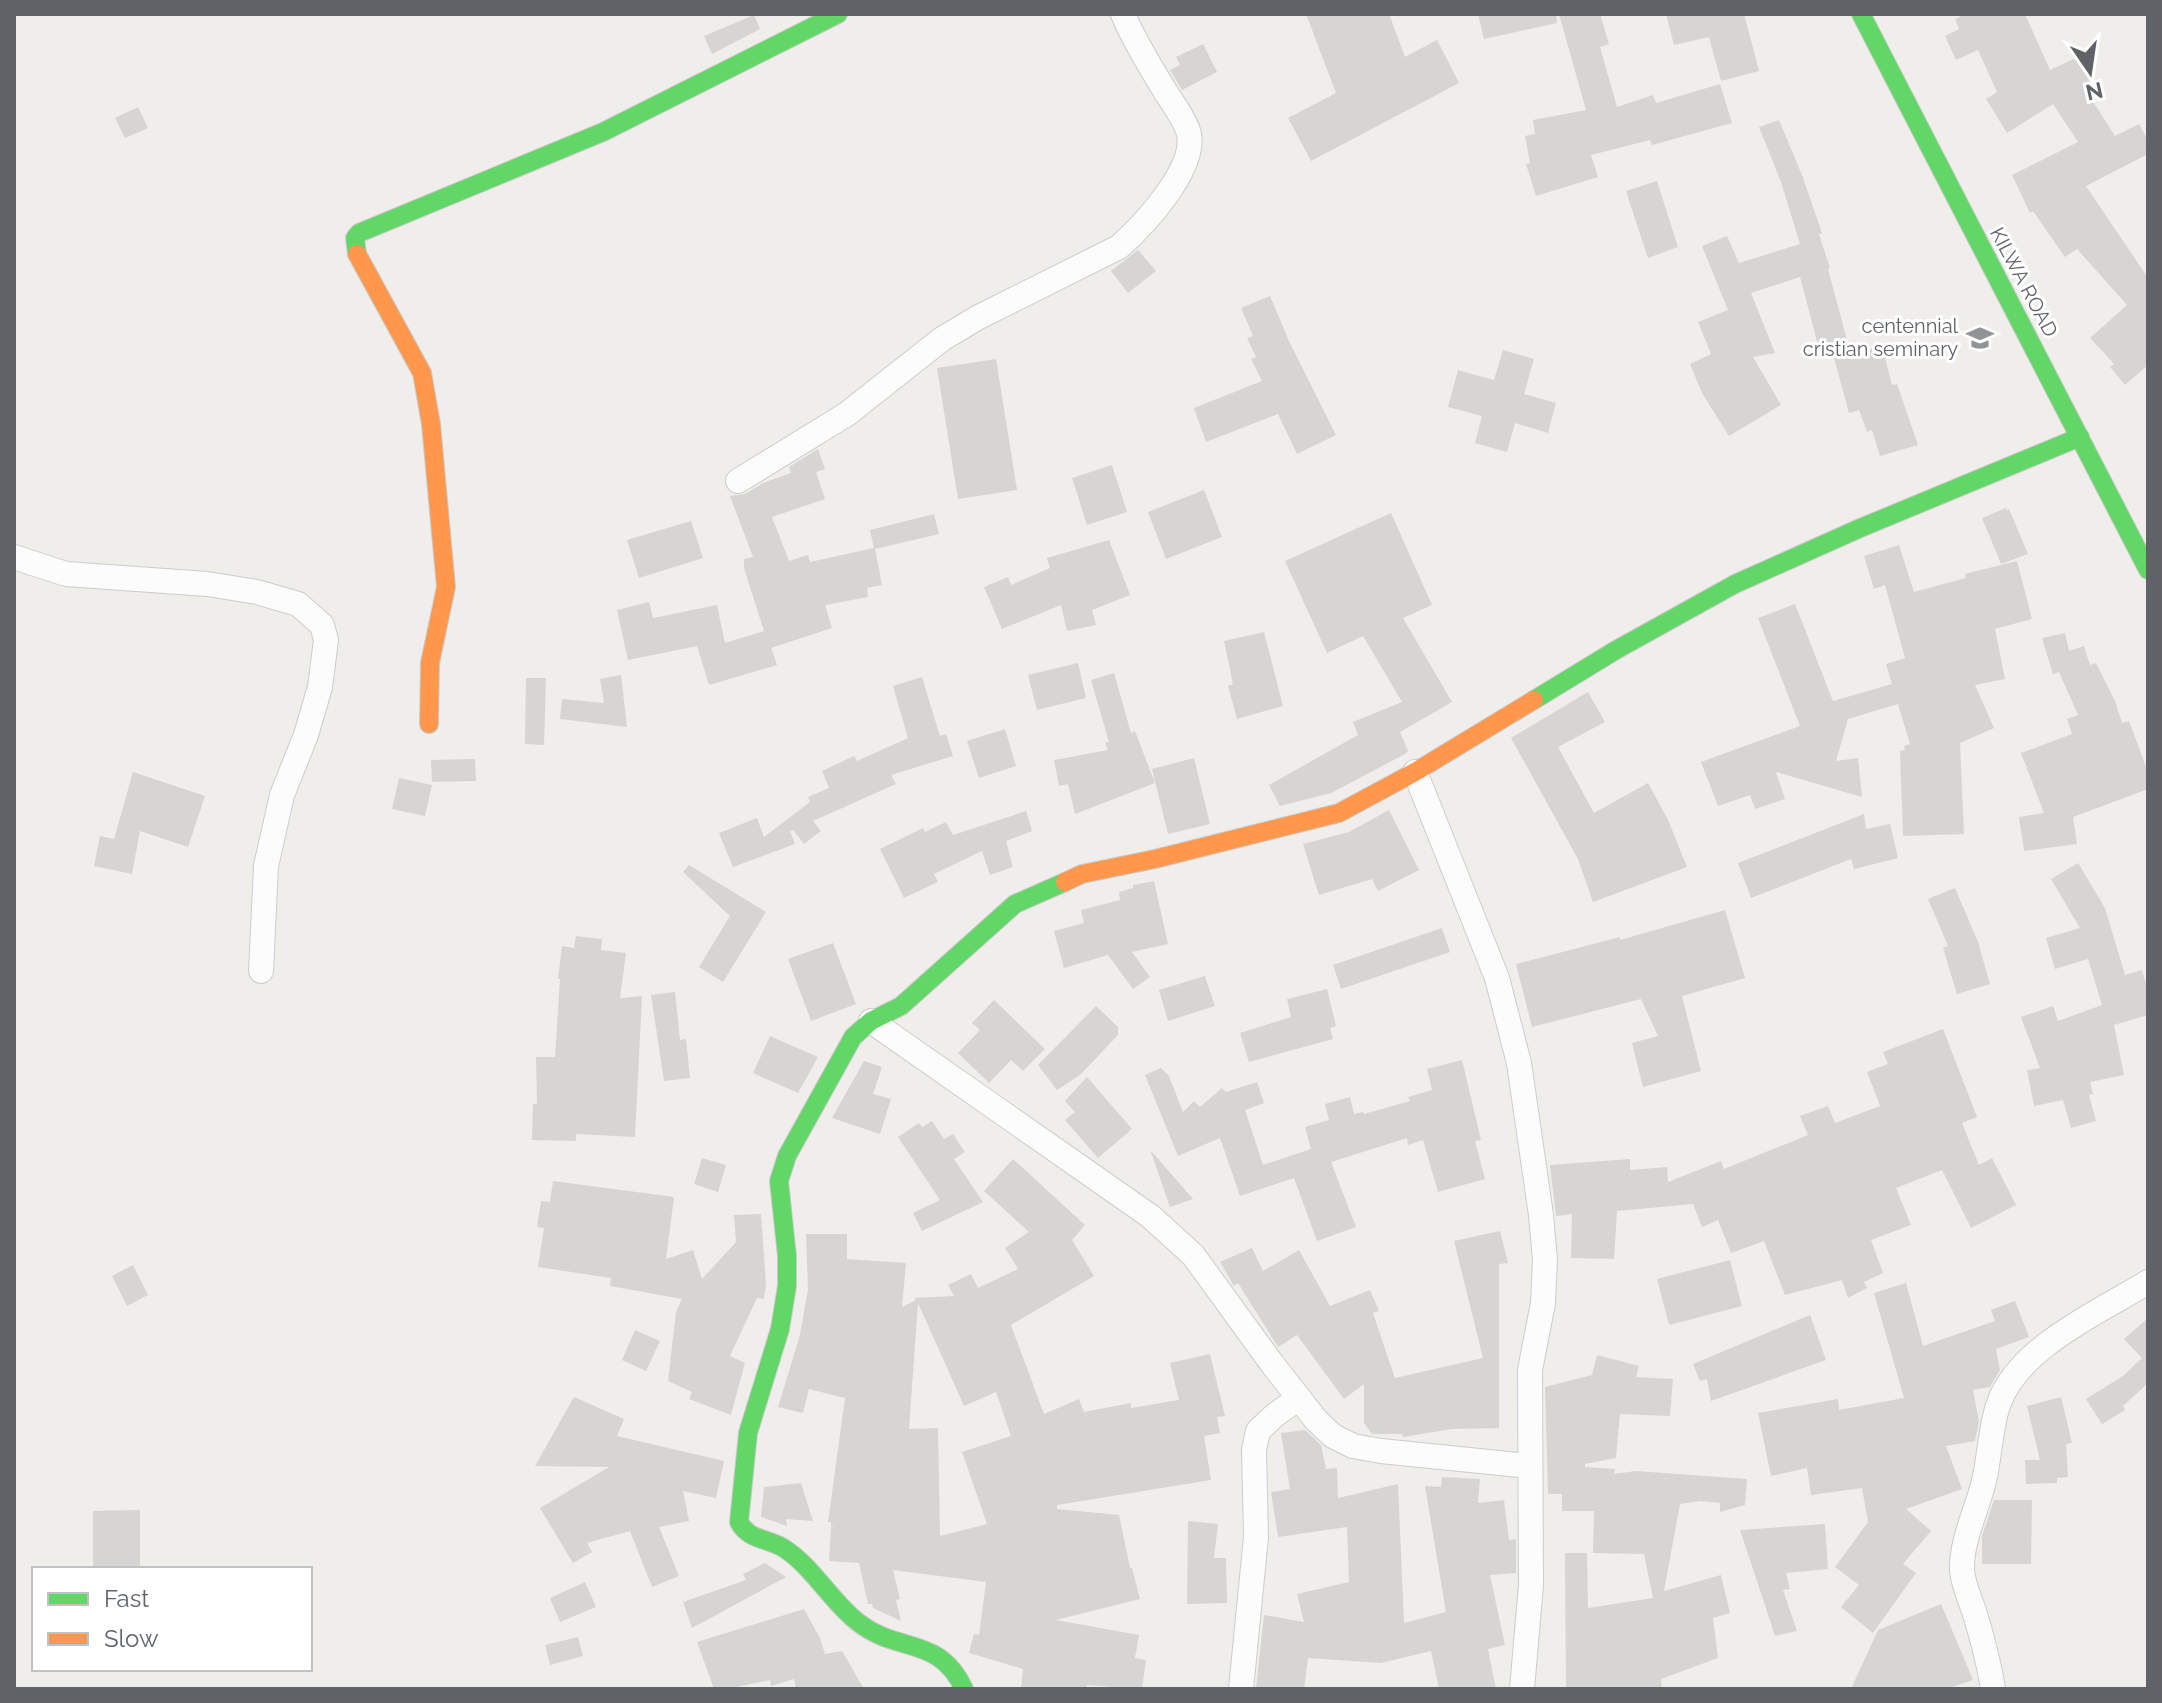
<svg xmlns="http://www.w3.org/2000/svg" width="2162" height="1703" viewBox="0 0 2162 1703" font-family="Raleway,sans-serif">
	<rect width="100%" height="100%" fill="#efeeea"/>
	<g fill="#d6d5d3" fill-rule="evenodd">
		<path d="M1306,14h83l16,43 32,-17 22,43 -148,78 -23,-43 48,-25z"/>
		<path d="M1478,14h78l1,9 -73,16z"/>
		<path d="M1559,14h41l9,30 -9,3 17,60 36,-12 3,8 64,-19 12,39 -80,22 -2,-5 -59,15 7,22 -62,19 -10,-32 4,-1 -5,-27 10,-2 -2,-14 53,-10z"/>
		<path d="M1666,14h78l15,57 -38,10 -12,-44 -35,8z"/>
		<path d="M1966,14h59l25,56 30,-14 14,29 -9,4 30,47 24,-12 9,17v13l-62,32 62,92v87l-23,20 -15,-18 4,-3 -24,-26 37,-33 -50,-56 -12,8 -32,-46 -3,2 -18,-38 66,-33 -25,-38 -46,29 -21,-34 11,-7 -19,-42 -22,10 -11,-24 14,-7 -4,-10z"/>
		<path d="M754,15l6,14 -48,25 -8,-18z"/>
		<path d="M1203,44l14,28 -35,18 -12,-20 10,-5 -4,-8z"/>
		<path d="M138,107l10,21 -23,10 -10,-20z"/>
		<path d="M1779,120l23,55 20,58 -3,1 11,34 -2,1 19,71 -29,5 -18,-68 -49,16 24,60 -22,4 28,48 -52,31 -27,-43 -12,-29 21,-10 -13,-32 30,-12 -26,-64 25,-10 12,27 61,-19 -19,-62 -22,-55z"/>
		<path d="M1657,181l21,66 -30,11 -22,-67z"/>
		<path d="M1138,250l18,21 -28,22 -17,-22z"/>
		<path d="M1270,296l19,45 47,94 -39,19 -19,-40 -72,28 -12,-34 68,-27 -11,-22 5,-2 -9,-19 6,-2 -12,-28z"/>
		<path d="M1882,346l10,39 5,-1 21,61 -38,11 -8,-26 -5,2 -8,-22 -10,3 -15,-55z"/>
		<path d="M1503,350l31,9 -10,35 32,9 -8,30 -33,-10 -8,29 -32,-9 7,-27 -34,-9 10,-37 36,10z"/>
		<path d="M996,359l21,131 -59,9 -21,-131z"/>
		<path d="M818,449l7,20 -9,3 9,27 -53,18 17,44 19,-6 2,7 64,-14 -4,-18 64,-16 5,20 -64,15 7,36 -15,3 1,9 -43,8 7,23 -61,20 6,17 -68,20 -12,-39 -69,14 -11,-50 32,-8 4,16 64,-13 8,38 39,-12 -20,-63v-9l9,-2 -23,-61 15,-2 18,-11 28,-10 -2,-6z"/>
		<path d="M1112,465l15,47 -40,13 -15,-47z"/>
		<path d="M1204,490l18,47 -56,22 -18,-47z"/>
		<path d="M2006,508l1,3 2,-2 19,45 -27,10 -19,-46z"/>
		<path d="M1391,513l41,92 -29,13 49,84 -52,30 8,19 -3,3 -74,39 -51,13 -11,-21 89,-50 -5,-13 49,-20 -39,-66 -36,17 -42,-92z"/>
		<path d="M691,521l12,37 -64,20 -12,-38z"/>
		<path d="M1109,540l21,55 -38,15 4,15 -29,6 -6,-26 -59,24 -18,-42 24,-10 3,8 39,-17 -3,-10z"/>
		<path d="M1899,545l15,47 52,-14 -1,-4 52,-13 15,58 -37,10 10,50 -30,6 19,43 -34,15 4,91 -61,2 -3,-85 5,-1 -1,-4 6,-2 -12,-40 -50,15 -12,42 22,-3 4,39 -86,-25 9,27 -30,10 -5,-14 -32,11 -17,-44 99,-36 -42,-108 37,-14 38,97 59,-17 -6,-20 19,-6 -20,-73 -11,4 -10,-33z"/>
		<path d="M1264,632l19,74 -46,13 -9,-33 5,-2 -9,-43z"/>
		<path d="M2065,633l4,18 15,-5 6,19 6,-2 19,38 7,22 7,-2 19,51v17l-75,28 4,27 -53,7 -5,-34 25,-4 -23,-60 51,-19 -5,-15 11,-4 -19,-43 -6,2 -11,-36z"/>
		<path d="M1078,663l8,35 -49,12 -9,-35z"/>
		<path d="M1114,673l17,60 4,-2 20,52 -80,31 -7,-30 -9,2 -5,-26 54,-10 -3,-7 4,-1 -18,-62z"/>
		<path d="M621,675l6,52 -67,-8 2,-20 42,4 -4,-24z"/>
		<path d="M922,677l18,59 6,-2 7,22 -62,19 5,9 -83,37 8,10 -17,13 -11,-14 -3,1 5,13 -62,23 -14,-34 38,-15 7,19 46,-35 -2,-5 21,-9 -7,-17 32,-15 3,5 51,-23 -15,-52z"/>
		<path d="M526,678h20l-2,67 -19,-1z"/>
		<path d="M1588,692l17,30 -47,25 36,66 54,-30 20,37 19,47 -94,35 -15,-43 -67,-121z"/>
		<path d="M1005,729l11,37 -37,12 -12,-37z"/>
		<path d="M1194,758l16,66 -42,10 -16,-65z"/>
		<path d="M475,759l1,22 -44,1 -1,-22z"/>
		<path d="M133,772l72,24 -17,51 -48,-16 -8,43 -38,-8 6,-30 14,3z"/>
		<path d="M399,778l33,7 -7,31 -33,-7z"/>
		<path d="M1389,810l30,60 -41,21 -6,-12 -53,16 -16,-51 46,-12z"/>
		<path d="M1026,811l6,20 -26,10 7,26 -23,8 -8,-24 -48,23 4,8 -34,16 -24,-49 43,-21 2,4 21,-10 7,13z"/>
		<path d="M1864,814l2,15 24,-5 8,34 -44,11 -3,-10 -100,39 -13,-35z"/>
		<path d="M2078,863l27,45 20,67 17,-5 6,20v25l-34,10 10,50 -34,7 3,12 -4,1 7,26 -25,7 -8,-28 -29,6 -7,-36 13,-2 -19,-51 32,-11 5,15 44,-16 -14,-46 -33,10 -9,-31 34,-10 -29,-49z"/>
		<path d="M689,865l77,47 -43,70 -24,-15 31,-51 -47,-44z"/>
		<path d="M1154,881l14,63 -36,8 18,25 -17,12 -25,-34 -44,13 -10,-37 30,-8 -3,-13 39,-10 -1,-8 14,-4v-3z"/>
		<path d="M1955,888l23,54 12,42 -33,10 -14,-46 5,-2 -20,-47z"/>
		<path d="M1725,910l20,68 -63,18 19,75 -58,16 -11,-44 26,-7 -17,-37 -109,28 -16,-63 104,-27v3z"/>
		<path d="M1442,928l8,24 -109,37 -8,-24z"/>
		<path d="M576,936l26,3 -1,11 25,3 -6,45 22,-2 -7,141 -59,-3v7l-44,-1 1,-36h4l-1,-47h19l5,-78h-2l4,-33 12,2z"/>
		<path d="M833,943l23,61 -45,17 -23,-62z"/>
		<path d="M1205,976l10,30 -47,15 -9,-31z"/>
		<path d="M1327,989l9,37 -6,2 3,11 -84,23 -9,-29 51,-16 -4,-18z"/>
		<path d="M675,992l5,48 6,-1 4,39 -26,3 -13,-86z"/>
		<path d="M994,1000l51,49 -22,22 -12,-11 -22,23 -31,-30 22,-23 -8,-7z"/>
		<path d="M1096,1006l22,21v8l-38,40 -23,15 -19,-25z"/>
		<path d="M1943,1029l34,88 -15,6 17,42 13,-7 24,47 -45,23 -29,-58 -46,18 15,37 -40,15 12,33 -19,9 3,6 -19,10 -6,-18 -57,15 -21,-54 -33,12 -13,-33 -16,7 -9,-23 -76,7 -3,48 -43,-1 1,-44 -16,2 -6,-51 80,-6v11l37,-3 1,15 53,-21 3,8 84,-34 -8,-19 28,-10 7,17 45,-17 -13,-34 21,-8 -5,-12z"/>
		<path d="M770,1036l48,21 -20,36 -45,-20z"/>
		<path d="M1462,1060l19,80 -6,1 10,38 -47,13 -15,-52 -15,5 -1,-7 -76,24 25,65 -39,14 -23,-63 -54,18 -20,-58 -42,18 -33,-81 16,-7 8,8 14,36 11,-11 6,6 22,-19 4,4 31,-10 7,21 -19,7 18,55 48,-16 -6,-22 24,-7 -4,-16 25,-7 4,17 9,-2 1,2 46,-13 -2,-4 24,-7 -5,-21z"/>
		<path d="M864,1061l18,6 -9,27 18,5 -11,35 -48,-16z"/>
		<path d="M1087,1077l45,52 -34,29 -33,-38 10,-8 -10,-11z"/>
		<path d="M932,1121l12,18 9,-5 12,18 -11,7 29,43 -61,29 -9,-18 27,-13 -42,-63 21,-14 3,4z"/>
		<path d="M1151,1152h1l41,47 -23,8z"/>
		<path d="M702,1158l24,7 -8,27 -24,-8z"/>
		<path d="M1013,1159l72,66 -13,15 22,36 -83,49 33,89 35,-15 5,13 47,-9v5l48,-8 -9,-37 40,-9 15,62 -8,1 3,16 -16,3 7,44 -154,25v4l62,6 11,53h2l8,31 -84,21 83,15 -4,23 11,2 -4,29 -55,-4v4h-66l2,-20 -54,-16 5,-19 5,1 7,-53 -93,-12 7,29 -4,1 5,21 -28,-13 -1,-4h-4l-9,-41 -30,-2 2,-34 4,-2 -4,1v-4h-3l17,-124 -36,-9 -6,24 -25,-6 22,-72 8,-46 -2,-55h41v25l59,4 -4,44 14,-7 -1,-2 39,-2 -6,-11 23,-11 7,14 40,-19 -13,-21 24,-16 -45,-41zM918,1303l46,103 32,-14 15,44 -49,16 25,72 -47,12 -2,-108 -29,1z"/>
		<path d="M553,1181l121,16 -8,62 27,-9 9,29 34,-37 -2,-27 27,-1 5,70 -2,15 -7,-1 -27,58 15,7 -14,52 -42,-16 3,-7 -24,-11 8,-69 6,-13 -72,-13 1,-8 -73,-11 6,-39 -7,-1 4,-26 9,1z"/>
		<path d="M1500,1231l8,32 -9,1v164l-47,1 -49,8 -1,-3h-30l-8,-11v-39l-20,15 -47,-64 -19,12 -40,-64 -4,3 -14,-24 32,-14 11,23 36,-21 31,56 40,-16 9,21 -6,2 22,65 88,-20 -29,-117z"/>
		<path d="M1730,1260l12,46 -73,19 -12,-46z"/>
		<path d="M133,1265l15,30 -21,11 -15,-30z"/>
		<path d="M1906,1283l17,63 72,-25 -4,-11 24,-9 14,36 -33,12 4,21 -10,17 -17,3 6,31 -4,20 -29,5 16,43 -56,20 25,22 -28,33 13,9 -43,60 -32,-26 18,-22 -24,-18 33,-45 -6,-34 -51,7 -4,-27 -36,8 -13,-63 80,-14 1,11 65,-12 -30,-105z"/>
		<path d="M1810,1315l16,45 -115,41 -4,-22 -7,2 -7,-17z"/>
		<path d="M2148,1318v65l-25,23 2,4 -23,14 -16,-25 37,-23 19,-18 -18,-19z"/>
		<path d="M635,1330l25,11 -14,30 -24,-11z"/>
		<path d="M1597,1355l42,11 -3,11 37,2 -3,37 -50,-2 -4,44 -31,6v3l30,2 -1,5 22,-3 111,8 -2,26 -25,7v-9l-20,-2 -20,3 -16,87 57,-16 9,38 -17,5 5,40 -57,21 1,10h-96l-1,-136h22l1,55 65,-10 -9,-44 -51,-1 1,-42h-32v-17h-14l-3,-107 47,-12z"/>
		<path d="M574,1397l50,22 -7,17 107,25 -8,37 -33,-7 6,30 -30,6 20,49 -27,11 -22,-56 -43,12 5,9 -19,11 -33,-55 69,-41 -74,-1z"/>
		<path d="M2061,1397l11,46 -6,1 2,33 -11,1v5l-31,1 -1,-24h15l-13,-54z"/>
		<path d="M1305,1430l16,15 5,24 11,-1 1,30 60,-14 6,139 42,-11 -21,-126 16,1 1,-10 38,2 -2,24 26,-3 5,40 7,-1v34l-26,2 15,70 -17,4 8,40h-57l-8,-38 -50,12 -73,-5 -4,31h-48l8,-74 40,7 -7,-28 52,-12 -2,-55 -69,10 -7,-45 19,-3 -9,-56z"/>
		<path d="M801,1483l12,38 -27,-2 1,7 -26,-9 3,-30z"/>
		<path d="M1994,1500h38l-1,64h-49v-28z"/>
		<path d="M140,1510v59h-47v-58z"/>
		<path d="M1188,1521l30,3 -4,34h12l1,45 -40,1z"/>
		<path d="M1825,1524l3,45 -42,4 4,16 -7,1 14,41 -22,5 -35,-106z"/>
		<path d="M765,1563l21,14 -94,51 -9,-26 63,-22 -3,-6z"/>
		<path d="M585,1582l11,25 -36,15 -10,-24z"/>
		<path d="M1941,1604l32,76 -27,9h-95l27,-59z"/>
		<path d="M804,1609l16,29 5,16 17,-3 22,38h-68l-2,-10 -23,7 -1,-6 -43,9h-13l-17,-47z"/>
		<path d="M578,1637l5,19 -33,9 -5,-20z"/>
	</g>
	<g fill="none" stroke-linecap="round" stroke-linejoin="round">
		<g stroke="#cbcccc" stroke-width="26">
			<g id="street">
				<path d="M738,481l109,-67 95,-75 35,-21 142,-71c25,-22 77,-78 70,-113 -4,-15 -16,-30 -24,-43 -15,-25 -31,-50 -42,-77"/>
				<path d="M14,557l52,17 141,10 50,8 41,12 24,21 4,15 -6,47 -14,48 -24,60 -16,71 -5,105"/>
				<path d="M1415,772l82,206 22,85 22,152 4,45 -2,43 -13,67 1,215 -9,104"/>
				<path d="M871,1021l279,195 43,39 80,110 43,55 17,16 20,10 28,5 148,15"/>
				<path d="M1241,1689l15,-152 -2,-87 4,-19 17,-16 24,-17"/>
				<path d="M1993,1689c-4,-26 -11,-52 -19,-78 -4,-12 -11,-27 -12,-41 -1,-29 15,-60 22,-89 6,-24 6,-55 15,-78 20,-56 100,-91 149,-121"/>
			</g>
		</g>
		<g stroke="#cacacb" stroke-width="20">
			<g id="fast">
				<path d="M1861,14l287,556"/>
				<path d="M357,254l-2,-16 4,-5 244,-101 235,-118"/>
				<path d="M1534,700l82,-50 119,-66 123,-55 222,-92"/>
				<path d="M964,1689c-25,-54 -65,-35 -105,-66 -28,-21 -44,-54 -74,-74 -16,-11 -36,-8 -46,-27l9,-89 32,-104 7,-43v-30l-8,-75 8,-25 66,-119 18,-16 30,-15 114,-102 50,-22"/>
			</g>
		</g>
		<g stroke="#cacacb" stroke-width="20">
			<g id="slow">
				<path d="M357,254l65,119 9,51 15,163 -16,76 -1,61"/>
				<path d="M1065,882l17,-8 73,-15 184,-46 76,-41 119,-72"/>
			</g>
		</g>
		<use href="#street" stroke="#fdfcfc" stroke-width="24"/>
		<use href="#fast" stroke="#63d668" stroke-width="18"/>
		<use href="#slow" stroke="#ff974d" stroke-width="18"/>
	</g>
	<defs>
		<g id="school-bare" transform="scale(2.16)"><path d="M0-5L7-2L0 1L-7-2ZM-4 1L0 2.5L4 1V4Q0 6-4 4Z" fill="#919496" stroke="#fff" stroke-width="2.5" paint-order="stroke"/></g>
	</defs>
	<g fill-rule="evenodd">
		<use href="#school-bare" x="1980" y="338"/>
	</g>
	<g text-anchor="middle" stroke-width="6" stroke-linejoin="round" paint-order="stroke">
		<g font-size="20" fill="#5f6368" stroke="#fff">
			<text transform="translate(2024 282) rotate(62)" y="7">KILWA ROAD</text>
		</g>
		<g font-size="20" fill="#5f6368" stroke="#fff" text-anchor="end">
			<text x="1958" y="333">centennial<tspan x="1958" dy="23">cristian seminary</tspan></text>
		</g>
	</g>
	<rect width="2162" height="1703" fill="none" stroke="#5f6368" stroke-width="32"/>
	<rect x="32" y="1567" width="280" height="104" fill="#ffffff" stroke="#bfc1c3" stroke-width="2"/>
	<rect x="48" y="1593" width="40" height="12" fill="#63d668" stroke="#bfc1c3" stroke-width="2"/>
	<text x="104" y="1607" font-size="24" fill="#5f6368">Fast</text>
	<rect x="48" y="1633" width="40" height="12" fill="#ff974d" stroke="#bfc1c3" stroke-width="2"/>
	<text x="104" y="1647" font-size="24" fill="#5f6368">Slow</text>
	<g transform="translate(2090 72) rotate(167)" stroke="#ffffff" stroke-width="6" paint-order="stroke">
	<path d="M0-6L14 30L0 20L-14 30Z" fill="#5f6368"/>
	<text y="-12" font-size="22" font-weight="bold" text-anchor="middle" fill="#5f6368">N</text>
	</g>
</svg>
